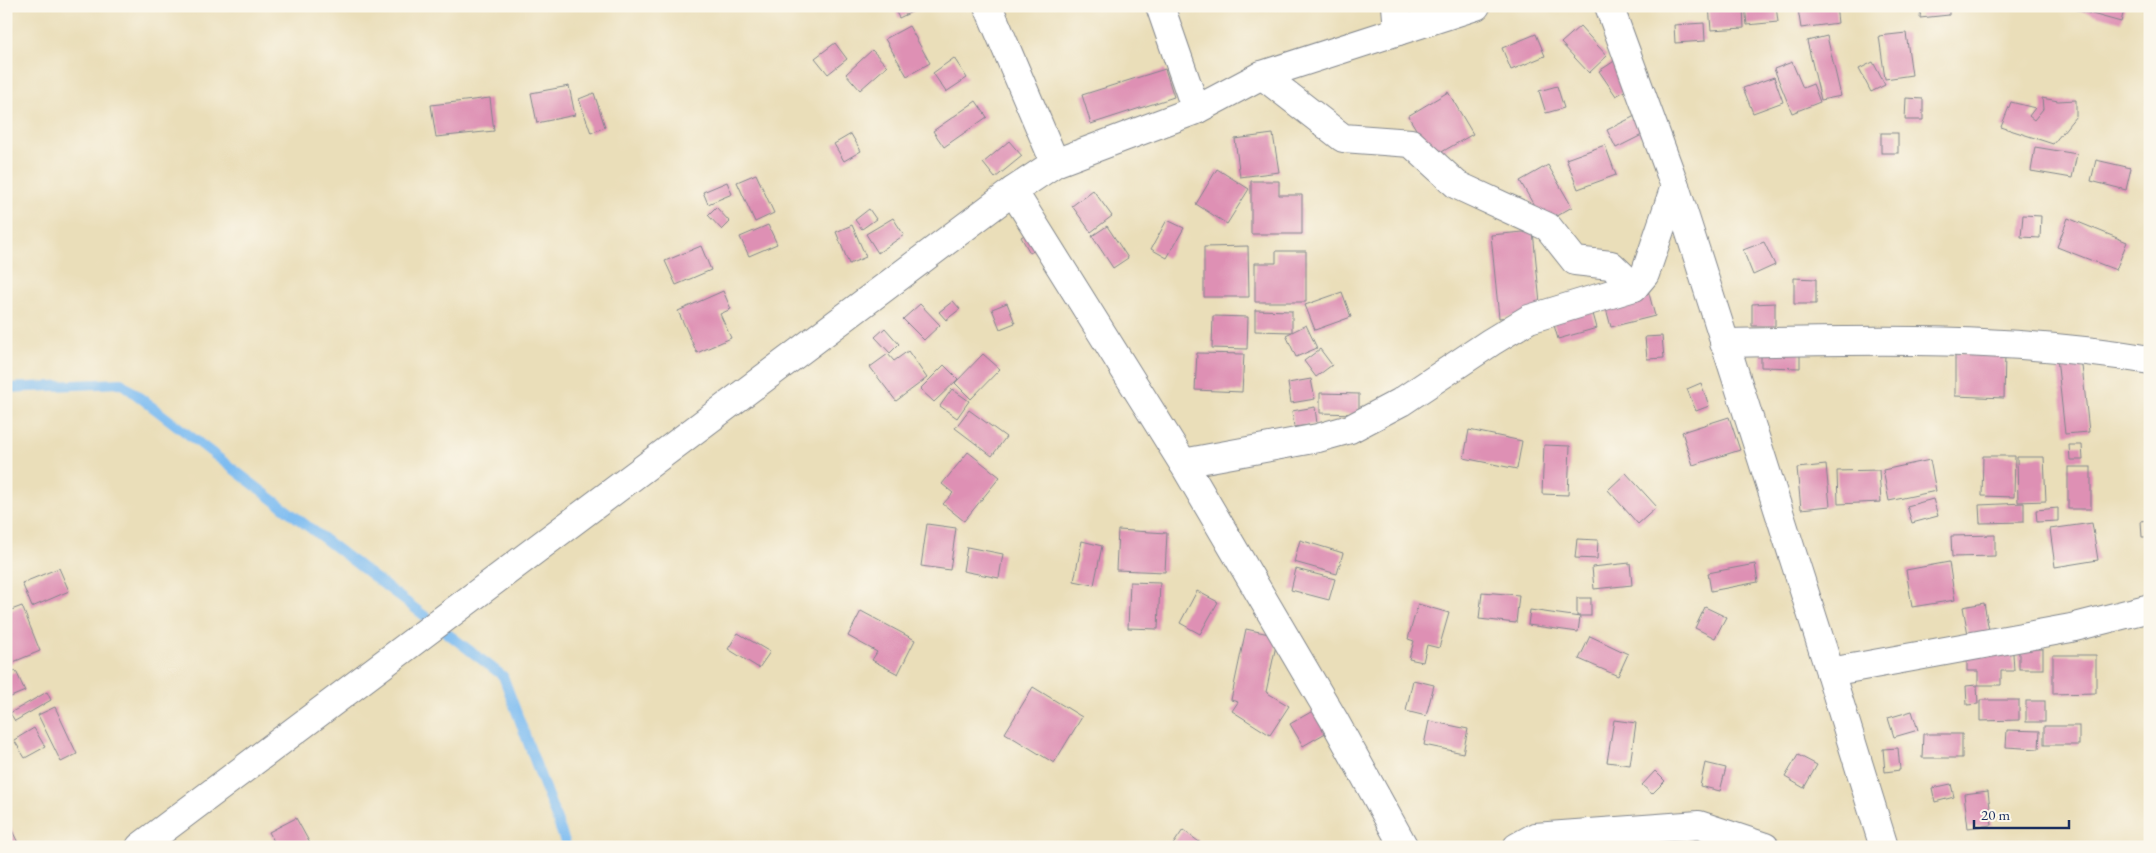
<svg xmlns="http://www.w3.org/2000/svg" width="2156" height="853" viewBox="0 0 2156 853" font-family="'EB Garamond',serif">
	<rect width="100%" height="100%" fill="#fbf7ec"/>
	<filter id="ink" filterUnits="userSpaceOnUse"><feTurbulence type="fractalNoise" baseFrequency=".02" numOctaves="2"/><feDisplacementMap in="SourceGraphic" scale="10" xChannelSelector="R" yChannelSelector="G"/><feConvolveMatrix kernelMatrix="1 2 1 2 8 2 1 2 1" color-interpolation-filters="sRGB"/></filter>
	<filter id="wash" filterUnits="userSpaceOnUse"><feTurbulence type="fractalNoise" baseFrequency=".0096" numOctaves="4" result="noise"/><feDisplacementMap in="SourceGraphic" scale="20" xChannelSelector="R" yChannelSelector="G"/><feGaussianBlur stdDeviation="1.12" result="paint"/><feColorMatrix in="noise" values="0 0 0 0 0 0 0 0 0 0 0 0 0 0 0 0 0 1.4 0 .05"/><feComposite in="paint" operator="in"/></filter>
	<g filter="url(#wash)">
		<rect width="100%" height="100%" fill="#eadeb9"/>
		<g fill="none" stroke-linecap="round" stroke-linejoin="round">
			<path stroke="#7dbcf1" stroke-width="10" d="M6,388l115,-5 382,293 64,171"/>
		</g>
		<g id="blocks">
			<g fill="#de90b4">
				<path d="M893,6h31l-25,12z"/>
				<path d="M1709,6h34l1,22 -33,2z"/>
				<path d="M1745,6h31l2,16 -31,3z"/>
				<path d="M1822,6h14l2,17 -37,5 -3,-19z"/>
				<path d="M1921,6h28v9l-29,3z"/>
				<path d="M2063,6h62l-4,16z"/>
				<path d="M1704,23l1,18 -30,2 -1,-18z"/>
				<path d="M909,26l21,37 -23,13 -22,-37z"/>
				<path d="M1580,26l27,30 -18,17 -28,-30z"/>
				<path d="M1906,33l6,42 -27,4 -6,-43z"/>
				<path d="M1536,34l9,22 -34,14 -9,-22z"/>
				<path d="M1827,36l14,60 -20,4 -14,-59z"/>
				<path d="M835,43l12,16 -19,15 -13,-16z"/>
				<path d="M872,50l15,16 -27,24 -14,-16z"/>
				<path d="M954,58l13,20 -21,14 -13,-19z"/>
				<path d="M1619,58l17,26 -20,12 -17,-25z"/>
				<path d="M1792,62l11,26 10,-4 7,18 -28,11 -18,-44z"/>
				<path d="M1873,62l12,23 -14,7 -12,-23z"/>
				<path d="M1165,69l9,28 -83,27 -9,-29z"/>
				<path d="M1774,77l9,25 -30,11 -10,-25z"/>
				<path d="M569,86l6,29 -38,8 -6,-30z"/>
				<path d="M1557,86l7,22 -18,5 -7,-22z"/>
				<path d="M1448,92l25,42 -40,23 -25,-41z"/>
				<path d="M594,93l11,34 -14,6 -12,-34z"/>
				<path d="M490,98l4,33 -58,6 -5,-32z"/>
				<path d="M1906,98l17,1v21h-18z"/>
				<path d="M2042,98l16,3 18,-1v16l-23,28 -52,-17 10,-25 24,6 -6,8 5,4 9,-11z"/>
				<path d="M976,101l11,16 -43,30 -11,-16z"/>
				<path d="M1637,115l9,18 -30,15 -9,-18z"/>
				<rect x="1881" y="133" width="17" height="20"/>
				<path d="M851,134l10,17 -17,10 -10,-17z"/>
				<path d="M1273,134l6,38 -39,5 -5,-38z"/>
				<path d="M1009,141l13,15 -27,22 -12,-15z"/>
				<path d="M1605,145l11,30 -38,14 -12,-30z"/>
				<path d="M2035,147l42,7 -5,24 -41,-7z"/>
				<path d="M2096,160l35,8 -5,22 -35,-9z"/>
				<path d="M1548,165l24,42 -28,16 -24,-42z"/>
				<path d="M1217,169l32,20 -22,35 -31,-20z"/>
				<path d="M756,174l18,39 -19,9 -18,-40z"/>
				<path d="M1251,181h28v14h23v39h-51z"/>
				<path d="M727,182l5,12 -24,10 -5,-12z"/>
				<path d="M1093,190l19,26 -21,16 -19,-26z"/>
				<path d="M716,207l14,15 -8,8 -14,-15z"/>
				<path d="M869,209l7,10 -14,10 -7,-9z"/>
				<path d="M2023,215l18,1 -1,22 -19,-1z"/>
				<path d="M893,218l11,17 -26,18 -12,-19z"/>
				<path d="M2068,218l59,24 -11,28 -59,-23z"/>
				<path d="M1167,220l17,8 -17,30 -16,-9z"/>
				<path d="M768,225l9,19 -28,12 -9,-19z"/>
				<path d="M852,225l14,32 -17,7 -13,-32z"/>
				<path d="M1107,226l21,32 -15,10 -21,-32z"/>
				<path d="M1036,228l9,16 -15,9 -9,-16z"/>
				<path d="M1533,231l8,83 -42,4 -8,-83z"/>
				<path d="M1764,242l11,23 -22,10 -10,-25z"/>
				<path d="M701,246l10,24 -35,15 -11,-24z"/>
				<path d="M1248,246l1,51h-45v-50z"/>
				<path d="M1276,251h30v51h-51v-39h21z"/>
				<path d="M1794,278l22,1v25h-22z"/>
				<path d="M1648,290l7,26 -44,11 -7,-26z"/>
				<path d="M723,291l8,18 -11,5 11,24 -34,15 -19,-42z"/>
				<path d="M1342,292l9,25 -36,13 -10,-25z"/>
				<path d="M953,301l7,8 -14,11 -7,-8z"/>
				<path d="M1007,303l8,20 -15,6 -8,-20z"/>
				<path d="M1590,303l7,25 -39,11 -7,-24z"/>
				<path d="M1775,303v23h-23v-22z"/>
				<path d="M920,304l20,21 -16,15 -21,-21z"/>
				<path d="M1255,310l37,1v21l-37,-1z"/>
				<path d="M1213,316l35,1 -1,32 -35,-1z"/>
				<path d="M1306,325l11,23 -21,9 -10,-22z"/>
				<path d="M885,328l14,16 -9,9 -15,-16z"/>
				<path d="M1662,336l2,22 -17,1 -2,-22z"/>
				<path d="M1761,345l39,1v22l-39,-1z"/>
				<path d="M1320,349l12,16 -16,12 -12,-16z"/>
				<path d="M908,351l19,27 -31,23 -26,-34 18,-13 6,7z"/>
				<path d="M1197,353l47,1 -2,38 -47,-2z"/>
				<path d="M1955,353l50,1 -1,44 -49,-2z"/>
				<path d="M983,354l17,15 -29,30 -16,-16z"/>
				<path d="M2081,356l8,76 -24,2 -8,-76z"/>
				<path d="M944,365l14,14 -24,23 -14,-13z"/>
				<path d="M1311,379l4,20 -24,4 -3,-20z"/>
				<path d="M1701,383l8,23 -13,5 -9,-22z"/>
				<path d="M952,389l17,12 -12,17 -17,-12z"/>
				<path d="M1320,393l39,1v20l-39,-1z"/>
				<path d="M1315,407l2,17 -23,3 -2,-16z"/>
				<path d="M969,410l37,27 -14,19 -37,-28z"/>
				<path d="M1729,417l11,33 -47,15 -11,-33z"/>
				<path d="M1469,430l53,11 -5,28 -53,-11z"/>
				<path d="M1544,445l26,1 -2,49 -26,-1z"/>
				<path d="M2069,445h13l1,15h-13z"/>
				<path d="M968,452l32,25 -36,44 -21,-17 10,-11 -11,-9z"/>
				<path d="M1983,456h32l-1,41 -32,-1z"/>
				<path d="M2017,457h27l2,44 -28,1z"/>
				<path d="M1930,460l6,31 -47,10 -6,-31z"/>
				<path d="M1826,465l4,41 -29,3 -4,-41z"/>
				<rect x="2068" y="467" width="23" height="42"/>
				<path d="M1879,470l2,32 -43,2 -1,-33z"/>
				<path d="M1626,473l31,34 -19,17 -30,-34z"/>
				<path d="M8,491l3,19h-5v-18z"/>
				<path d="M1933,499l5,17 -26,7 -5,-17z"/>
				<path d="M2024,503v19l-44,1 -1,-18z"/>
				<path d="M2058,508v13l-21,1 -1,-12z"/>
				<path d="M2150,520v17h-8l-1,-16z"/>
				<path d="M2092,523l6,37 -43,7 -5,-38z"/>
				<path d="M927,524l29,4 -6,42 -29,-4z"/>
				<path d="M1118,530l49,3 -2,39 -49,-2z"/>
				<path d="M1995,535v21l-43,1 -1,-21z"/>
				<path d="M1577,539l21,1 -1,19 -22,-1z"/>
				<path d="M1300,540l43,13 -6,21 -43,-12z"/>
				<path d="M1082,541l20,5 -8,39 -20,-4z"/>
				<path d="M967,547l36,7 -4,24 -36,-7z"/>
				<path d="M1949,562l6,38 -43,7 -6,-37z"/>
				<path d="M1630,563l2,22 -38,4 -2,-22z"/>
				<path d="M1755,564l3,18 -47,9 -3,-18z"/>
				<path d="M59,568l10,23 -37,16 -10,-24z"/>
				<path d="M1296,569l39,10 -6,21 -38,-10z"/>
				<path d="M1130,582l30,1 -2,46 -30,-1z"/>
				<path d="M1197,591l21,11 -18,32 -20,-11z"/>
				<path d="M1482,592l37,3 -3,28 -37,-4z"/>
				<rect x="1577" y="598" width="14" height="18"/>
				<path d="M1984,603l6,33 -21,4 -6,-33z"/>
				<path d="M1418,604l31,9 -10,35 -12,-3 -4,17 -14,-3 5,-18 -6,-2z"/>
				<path d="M22,606l18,45 -34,14v-53z"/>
				<path d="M1705,607l21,10 -11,21 -20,-10z"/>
				<path d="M1530,610l50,7 -2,15 -50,-7z"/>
				<path d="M861,611l54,29 -17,34 -26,-14 5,-8 -29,-16z"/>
				<path d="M1246,629l32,7 -12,56 23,14 -19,29 -38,-24 6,-9 -7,-2z"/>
				<path d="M738,633l32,19 -11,16 -31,-19z"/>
				<path d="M1590,636l38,18 -10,22 -39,-17z"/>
				<rect x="2019" y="649" width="24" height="20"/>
				<path d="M1967,653h46l1,18h-13v14h-23v-14h-11z"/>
				<path d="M2053,655h43v38l-43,1z"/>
				<path d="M16,671l9,20 -19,8v-24z"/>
				<path d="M1413,680l21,5 -8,31 -20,-5z"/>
				<path d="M1977,685l1,19 -11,1 -1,-19z"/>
				<path d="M1033,687l49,30 -28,46 -49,-30z"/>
				<path d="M47,692l4,8 -36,21 -5,-8z"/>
				<path d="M1980,700h39v20l-39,1z"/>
				<rect x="2026" y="701" width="19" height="21"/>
				<path d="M55,707l22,47 -16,8 -23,-47z"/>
				<path d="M1316,709l13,22 -26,15 -13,-22z"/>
				<path d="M1912,711l6,19 -24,7 -6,-19z"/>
				<path d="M1614,720l22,3 -6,42 -23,-3z"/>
				<path d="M1429,721l39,8 -5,24 -39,-8z"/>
				<rect x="2044" y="726" width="35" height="19"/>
				<path d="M34,728l11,19 -20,11 -11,-18z"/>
				<path d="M2007,730l33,1 -1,18 -33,-2z"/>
				<path d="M1923,734h39v24h-40z"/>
				<path d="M1898,748l2,22 -15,2 -2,-23z"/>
				<path d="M1798,755l19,10 -13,23 -19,-11z"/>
				<path d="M1705,763l21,5 -6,23 -20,-5z"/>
				<path d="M1655,771l10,10 -13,13 -10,-9z"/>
				<path d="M1951,784l3,13 -19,5 -3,-14z"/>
				<path d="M1988,791l4,34 -24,3 -4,-34z"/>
				<path d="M6,818l14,29h-14z"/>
				<path d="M296,818l16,29h-35l-8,-15z"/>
				<path d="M1183,830l23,17h-32l-2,-1z"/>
			</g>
		</g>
	</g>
	<g filter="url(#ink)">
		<use href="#blocks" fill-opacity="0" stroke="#82868c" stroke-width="1"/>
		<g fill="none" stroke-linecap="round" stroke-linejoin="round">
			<g stroke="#82868c" stroke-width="30">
				<g id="minor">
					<path d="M988,6l67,157"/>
					<path d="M1160,6l36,104"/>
					<path d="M1396,6l2,25"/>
					<path d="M1609,6l66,180 155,486 54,175"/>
					<path d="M1262,75l81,63 68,5 46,42 91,42 27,34 36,4 23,22"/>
					<path d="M1013,191l170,272 151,257 70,127"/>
					<path d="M1724,343c142,-3 285,-7 426,17"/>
					<path d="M1183,463l135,-25 32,-9 51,-27 90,-60 38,-23 105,-32 11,-13 30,-88"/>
					<path d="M1830,672l241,-44 79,-20"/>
					<path d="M140,847l873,-656 42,-28 141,-53 66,-35 214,-69"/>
					<path d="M1517,847l18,-10 164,-12 66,22"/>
				</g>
			</g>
			<use href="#minor" stroke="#fff" stroke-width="28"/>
		</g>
	</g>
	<rect width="2156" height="853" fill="none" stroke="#fbf7ec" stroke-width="25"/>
	<path d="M1974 820v8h95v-8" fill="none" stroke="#1b2f5e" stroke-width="2.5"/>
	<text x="1981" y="820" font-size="15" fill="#1b2f5e" stroke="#fbf7ec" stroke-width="4" paint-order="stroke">20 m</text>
</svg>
